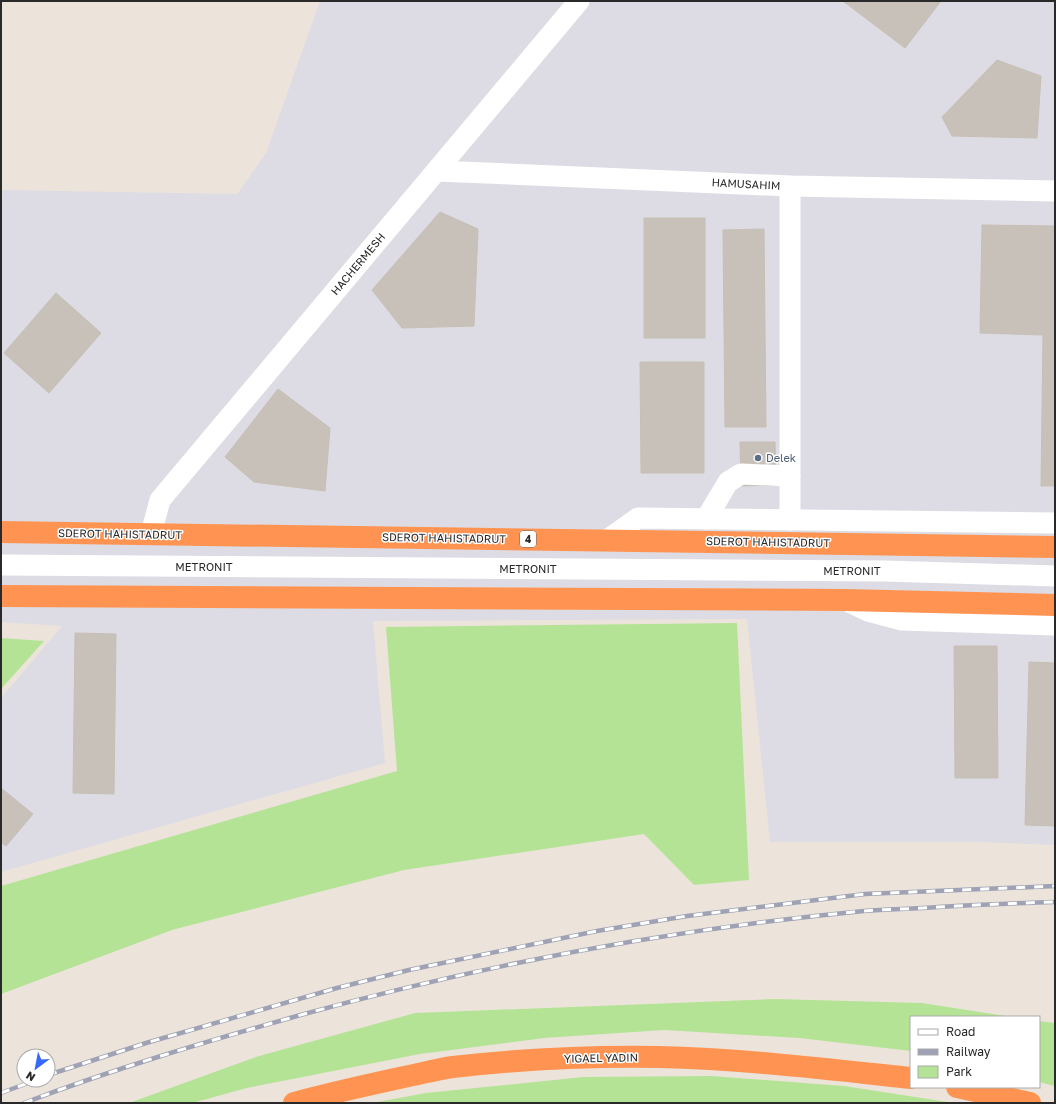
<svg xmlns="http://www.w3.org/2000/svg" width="1056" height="1104" viewBox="0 0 1056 1104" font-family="'Golos Text',sans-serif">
	<rect width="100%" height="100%" fill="#ece4db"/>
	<path fill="#dddce4" d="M320,1h735v844l-74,-3h-211l-23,-223 -374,2 12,142 -384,109v-174l61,-72 -61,-4v-409l2,-23 234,4 29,-41z"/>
	<g fill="#b4e396">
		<path d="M737,623l12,257 -55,5 -50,-51 -240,36 -232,60 -171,64v-108l396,-115 -11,-144z"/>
		<path d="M1,638l43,3 -43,48z"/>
		<path d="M776,999l146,4 90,14h-101v34l-112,-13 -135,-8 -120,8 -124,16 -173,34 -55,15h-63l130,-47 156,-43z"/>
		<path d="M1039,1021l16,2v63l-16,-4z"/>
		<path d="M711,1076l133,10 110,17h-582l54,-10 157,-16z"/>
	</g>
	<g fill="#c7c1ba" stroke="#c7bfb4">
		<path d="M843,1h98l-36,47z"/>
		<path d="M997,60l44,16 -4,62 -85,-2 -10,-19z"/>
		<path d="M440,212l38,17 -4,97 -72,2 -30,-38z"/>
		<rect x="644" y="218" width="61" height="120"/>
		<path d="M982,225l73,1v260h-14l2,-151 -63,-2z"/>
		<path d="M764,229l2,198h-41l-2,-197z"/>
		<path d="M56,293l45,40 -52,60 -45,-40z"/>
		<path d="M640,362h64v111h-63z"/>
		<path d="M278,389l52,39 -5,63 -71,-9 -29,-25z"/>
		<path d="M740,442h35l1,43 -35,1z"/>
		<path d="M75,633l41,1 -2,160 -41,-1z"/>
		<path d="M954,646h43l1,132h-43z"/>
		<path d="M1029,662l26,1v163l-30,-1z"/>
		<path d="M1,788l32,26 -27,32 -5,-4z"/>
	</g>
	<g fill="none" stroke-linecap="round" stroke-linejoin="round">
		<g stroke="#fff" stroke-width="21">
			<path d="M437,171l353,15 265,5"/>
			<path d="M790,186v334"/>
			<path d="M706,519l22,-37 13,-8 49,2"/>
			<path d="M151,534l9,-34 419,-499"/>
			<path d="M607,540l31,-22 417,5"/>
			<path d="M1,565l884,6 170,5"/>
			<path d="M845,600l23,11 34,9 153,5"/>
		</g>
		<g stroke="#ff9452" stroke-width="22">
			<path d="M1,532l1054,15"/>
			<path d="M1,596l844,4 210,5"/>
			<path d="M957,1087l73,16"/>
			<path d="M294,1103c37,-10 73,-18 110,-26 16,-3 33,-8 49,-10 68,-8 137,-11 206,-10 84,2 168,12 252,21"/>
		</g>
		<g stroke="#9ea2b4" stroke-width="4.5">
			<g id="rail">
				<path d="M48,1075l98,-32 191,-55 72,-18 188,-39 90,-15 178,-22 190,-8"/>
				<path d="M1,1093l35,-13"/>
				<path d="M24,1103c89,-34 181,-61 273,-87 185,-51 376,-87 567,-105 25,-2 50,-2 74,-4 39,-2 78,-4 117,-5"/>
			</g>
		</g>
		<use href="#rail" stroke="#fff" stroke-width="3" stroke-dasharray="9" stroke-linecap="butt"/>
	</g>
	<circle fill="#5c6f8a" stroke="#fff" stroke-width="1.5" cx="758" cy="458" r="4"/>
	<g text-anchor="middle" stroke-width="3" stroke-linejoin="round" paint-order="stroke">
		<rect fill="#fff" stroke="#696969" stroke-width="1" x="520" y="531" width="16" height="16" rx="3"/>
		<g font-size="10" font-weight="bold" fill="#292929">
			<text x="528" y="543">4</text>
		</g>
		<g font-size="11" fill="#292929" stroke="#fff">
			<text transform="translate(746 184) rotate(3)" y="4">HAMUSAHIM</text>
			<text transform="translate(358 264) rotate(-50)" y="4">HACHERMESH</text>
			<text transform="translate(120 534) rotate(1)" y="4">SDEROT HAHISTADRUT</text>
			<text transform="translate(444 538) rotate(1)" y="4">SDEROT HAHISTADRUT</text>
			<text transform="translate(768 542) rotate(1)" y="4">SDEROT HAHISTADRUT</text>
			<text x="204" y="571">METRONIT</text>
			<text x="528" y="573">METRONIT</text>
			<text x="852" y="575">METRONIT</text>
			<text transform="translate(601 1058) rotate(-1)" y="4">YIGAEL YADIN</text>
		</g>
		<g font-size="11" fill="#4e5e75" stroke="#fff" text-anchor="start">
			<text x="766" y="462">Delek</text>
		</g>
	</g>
	<rect width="1056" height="1104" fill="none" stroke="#292929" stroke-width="4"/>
	<rect x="910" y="1016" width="130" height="72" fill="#ffffff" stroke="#a9a9a9"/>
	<rect x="918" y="1029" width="20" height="6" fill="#ffffff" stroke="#a9a9a9"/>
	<text x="946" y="1036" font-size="12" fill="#292929">Road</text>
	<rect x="918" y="1049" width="20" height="6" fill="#9ea2b4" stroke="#a9a9a9"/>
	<text x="946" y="1056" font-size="12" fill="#292929">Railway</text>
	<rect x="918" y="1066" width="20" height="12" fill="#b4e396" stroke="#a9a9a9"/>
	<text x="946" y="1076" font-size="12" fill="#292929">Park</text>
	<g transform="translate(36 1068) rotate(212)"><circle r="19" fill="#ffffff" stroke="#a9a9a9"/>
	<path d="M0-3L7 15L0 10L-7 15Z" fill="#3867fc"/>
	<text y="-6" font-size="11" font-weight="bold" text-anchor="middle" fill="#292929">N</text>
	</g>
</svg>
